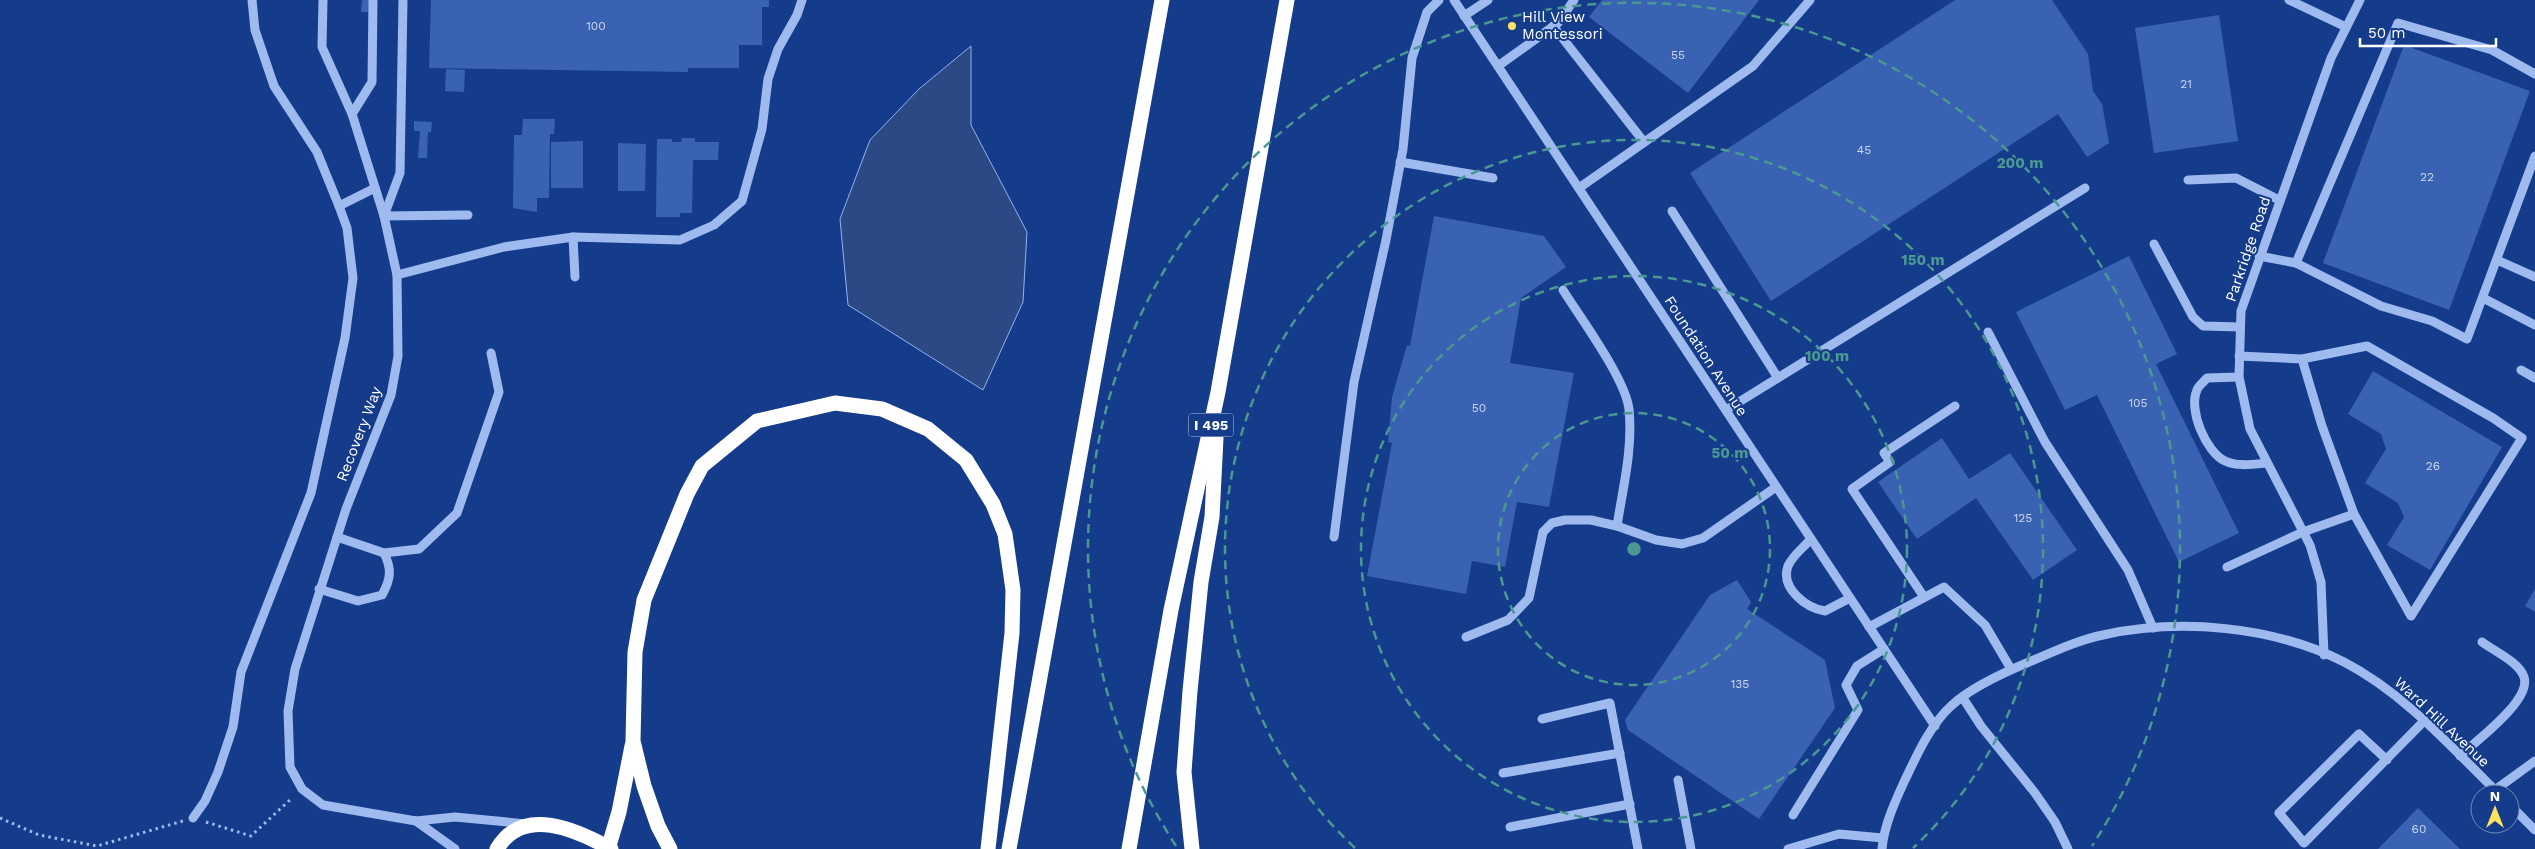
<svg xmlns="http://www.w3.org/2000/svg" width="2535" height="849" viewBox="0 0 2535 849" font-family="'Work Sans',sans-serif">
	<rect width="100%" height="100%" fill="#153c8b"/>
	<path fill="#2c4985" stroke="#90b3f2" d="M971,46v79l56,107 -4,70 -40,88 -135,-85 -8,-86 30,-79 49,-51z"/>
	<g fill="#3962b2">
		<path d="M362,0h9l-1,12h-9z"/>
		<path d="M431,0h338v7h-7v38h-23v23h-51v4l-259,-4z"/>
		<path d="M1602,0h157l-71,93 -99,-76z"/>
		<path d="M1955,0h97l36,54 5,37 9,13 7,39 -22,14 -29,-43 -287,187 -81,-128z"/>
		<path d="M2219,15l19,126 -84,12 -19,-125z"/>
		<path d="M2404,45l126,46 -81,219 -126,-47z"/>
		<path d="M446,69l19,1 -1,22 -19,-1z"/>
		<path d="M523,119h32l-1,15h-4l-1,64h-12v14l-24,-4 1,-73h8z"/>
		<path d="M414,121l18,1 -1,10h-3l-1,26h-9l2,-27h-6z"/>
		<path d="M682,138h13v4h24l-1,18h-25l-1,53h-12v4h-24l1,-78h15v3h9z"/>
		<path d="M583,141v47h-32v-46z"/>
		<path d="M618,143l28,1 -1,47h-27z"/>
		<path d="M1434,216l110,20 22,31 -45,31 -11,65 64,10 -25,134 -32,-5 -12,65 -33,-6 -6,33 -99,-18 25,-133 -4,-1 4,-45 15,-52 3,1z"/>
		<path d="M2129,256l48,98 -21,10 83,169 -60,29 -82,-167 -32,15 -49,-98z"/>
		<path d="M2373,371l129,76 -72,123 -43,-25 17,-28 -6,-14 -33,-20 21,-34 -5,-15 -33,-20z"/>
		<path d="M1942,438l27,41 41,-26 67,97 -44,30 -57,-82 -59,41 -39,-57z"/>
		<path d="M1737,580l14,22 -4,7 78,51 10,48 -76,111 -131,-89 -3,-10 85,-125z"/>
		<path d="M2535,589v23l-10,-6z"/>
		<path d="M2418,808l42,41h-82z"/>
	</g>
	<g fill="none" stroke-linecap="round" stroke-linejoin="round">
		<g stroke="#9ebaef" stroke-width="3" stroke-dasharray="2.5 4" stroke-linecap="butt">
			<path d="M0,818l39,17 58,11 86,-25"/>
			<path d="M206,822l45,14 41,-38"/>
		</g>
		<g stroke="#9ebaef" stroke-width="9">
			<path d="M323,0l-1,47 30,67 32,102 13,59 1,81 -7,39 -45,114 -51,160 -7,42 2,56 12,22 21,16 93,16 39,-4 72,7"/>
			<path d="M403,0l-3,173 -16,43 84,-1"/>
			<path d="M1454,0l481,726"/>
			<path d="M2289,0l57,27"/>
			<path d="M1464,16l24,-16"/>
			<path d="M1553,26l91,116"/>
			<path d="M1498,66l60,-43 16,-23"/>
			<path d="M352,114l20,-32 1,-82"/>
			<path d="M1400,162l93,16"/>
			<path d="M2188,180l48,-2 43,22"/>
			<path d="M1579,188l174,-122 57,-66"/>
			<path d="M339,206l36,-18"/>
			<path d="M1672,211l106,167"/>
			<path d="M573,237l2,40"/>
			<path d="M2154,244l39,73 10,9 37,1"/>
			<path d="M2259,256l37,7 85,43 51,15 35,18 68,-183"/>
			<path d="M2497,260l38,17"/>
			<path d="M2296,263l102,-240 94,27 43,24"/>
			<path d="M397,275l107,-28 69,-10 107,3 34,-15 28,-24 20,-72 6,-50 10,-30 19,-34 5,-15"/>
			<path d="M1563,290c18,29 62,88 66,119 4,40 -6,78 -12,117"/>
			<path d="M2483,298l52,27"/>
			<path d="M1988,332l57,110 83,128 25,58"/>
			<path d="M2239,356l63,3 20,67 32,88 57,102 111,-178 -29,-20 -126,-72 -65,13"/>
			<path d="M2521,370l14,8"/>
			<path d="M2239,377l-32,1c-3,4 -9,8 -10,12 -9,20 9,62 28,71 13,6 29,3 42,2"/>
			<path d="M1726,410l359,-222"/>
			<path d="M337,537l47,16 35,-4 38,-36 42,-121 -8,-39"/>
			<path d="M1334,537l20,-155 32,-142 17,-91 9,-91 15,-46 12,-12"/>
			<path d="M1811,539c-7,8 -19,17 -23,27 -8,22 18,42 37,45l25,-13"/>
			<path d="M2227,567l76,-35 51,-18"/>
			<path d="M319,589l39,12 24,-6c9,-16 10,-26 2,-42"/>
			<path d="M1924,597l-72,-108 38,-27 -6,-9 71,-47"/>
			<path d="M1869,627l75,-40 41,38 26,44"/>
			<path d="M1466,637l42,-17 21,-22 14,-66 9,-9 13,-3h26l26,6 39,14 26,4 21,-6 73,-51"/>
			<path d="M2324,655l-3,-73 -11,-37 -60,-116 -11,-52 2,-66 90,-253 29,-58"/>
			<path d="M1963,698l18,28 54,67 20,29 13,27"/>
			<path d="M1542,719l68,-16 28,146"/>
			<path d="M2460,756c16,-15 72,-56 64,-79 -5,-15 -30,-26 -42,-35"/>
			<path d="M2387,760l-28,-26 -80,79 25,30 120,-122"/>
			<path d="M1503,773l117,-20"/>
			<path d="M1678,780l13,69"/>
			<path d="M2495,790l40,-29"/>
			<path d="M2510,805l25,25"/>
			<path d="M1793,815l65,-105 -12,-25 11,-19 27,-17"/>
			<path d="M193,818l12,-17 13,-29 15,-45 8,-55 70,-179 34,-155 8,-60 -6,-50 -8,-22 -22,-54 -43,-66 -19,-56 -3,-30"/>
			<path d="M416,821l39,28"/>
			<path d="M1510,827l120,-23"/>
			<path d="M1788,849l51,-15 44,4"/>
			<path d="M1882,849c2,-23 12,-45 22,-67 12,-25 26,-57 47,-76 19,-18 54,-34 78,-44 24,-10 49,-22 74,-27 77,-17 170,-9 241,27 60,31 107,85 155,132"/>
		</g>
		<g stroke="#fff" stroke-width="15">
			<path d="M497,849c26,-44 80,-19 114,0"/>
			<path d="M608,849l11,-37 13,-66"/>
			<path d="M670,849l-12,-23 -14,-40 -11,-45 2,-89 9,-52 43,-106 15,-28 55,-45 78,-18 47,6 46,20 38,31 27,44 12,30 8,56 -1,43 -24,216"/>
			<path d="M1009,849l153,-849"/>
			<path d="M1129,849l42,-239 47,-218 69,-392"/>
			<path d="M1192,849l-8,-77 6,-81 11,-109 11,-65 4,-79"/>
		</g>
	</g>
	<g fill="none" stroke="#4b9892" stroke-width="2.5" stroke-dasharray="9 6">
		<circle cx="1634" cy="549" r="136"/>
		<circle cx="1634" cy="549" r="273"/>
		<path d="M1355 848A409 409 0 1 1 1913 848"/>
		<path d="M1176 846A546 546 0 1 1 2092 846"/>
	</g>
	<circle fill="#ffe25d" stroke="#153c8b" stroke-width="2" cx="1512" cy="26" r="5"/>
	<g text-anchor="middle" stroke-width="4" stroke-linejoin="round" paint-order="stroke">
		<g font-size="12" fill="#ced8ec">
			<text x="596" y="30">100</text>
			<text x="1678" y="59">55</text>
			<text x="2186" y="88">21</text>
			<text x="1864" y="154">45</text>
			<text x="2427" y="181">22</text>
			<text x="2138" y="407">105</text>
			<text x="1479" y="412">50</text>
			<text x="2433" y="470">26</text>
			<text x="2023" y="522">125</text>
			<text x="1740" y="688">135</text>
			<text x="2419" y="833">60</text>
		</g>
		<rect fill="#153c8b" stroke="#b9c4dc" stroke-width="1" x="1188.5" y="413.5" width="45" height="23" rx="4"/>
		<g font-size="14" font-weight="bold" fill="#fff">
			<text x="1211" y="430">I 495</text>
		</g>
		<g font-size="15" fill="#fff" stroke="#153c8b" text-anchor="start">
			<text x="1522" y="22">Hill View<tspan x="1522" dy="17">Montessori</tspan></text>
		</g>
		<g font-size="15" fill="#fff" stroke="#153c8b">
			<text transform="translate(2248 249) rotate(-71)" y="5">Parkridge Road</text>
			<text transform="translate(1706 356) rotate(57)" y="5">Foundation Avenue</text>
			<text transform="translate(359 434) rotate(-69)" y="5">Recovery Way</text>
			<text transform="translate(2442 722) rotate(43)" y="5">Ward Hill Avenue</text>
		</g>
	</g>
	<circle cx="1634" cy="549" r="8" fill="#4b9892" stroke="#153c8b" stroke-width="2.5"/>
	<g font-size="15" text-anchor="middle" font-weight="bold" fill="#4b9892" stroke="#153c8b" stroke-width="4" stroke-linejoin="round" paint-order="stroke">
		<text x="2020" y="168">200 m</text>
		<text x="1923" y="265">150 m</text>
		<text x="1827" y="361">100 m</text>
		<text x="1730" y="458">50 m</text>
	</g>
	<g transform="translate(2495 809)"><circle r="24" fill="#153c8b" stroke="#738ab9"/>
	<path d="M0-4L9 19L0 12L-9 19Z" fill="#ffe25d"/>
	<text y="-8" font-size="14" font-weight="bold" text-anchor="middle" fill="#ffffff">N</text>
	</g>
	<path d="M2360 38v8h136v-8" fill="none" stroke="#ffffff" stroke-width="2.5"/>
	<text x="2368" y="38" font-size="15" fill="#ffffff" stroke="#153c8b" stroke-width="4" paint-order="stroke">50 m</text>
</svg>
